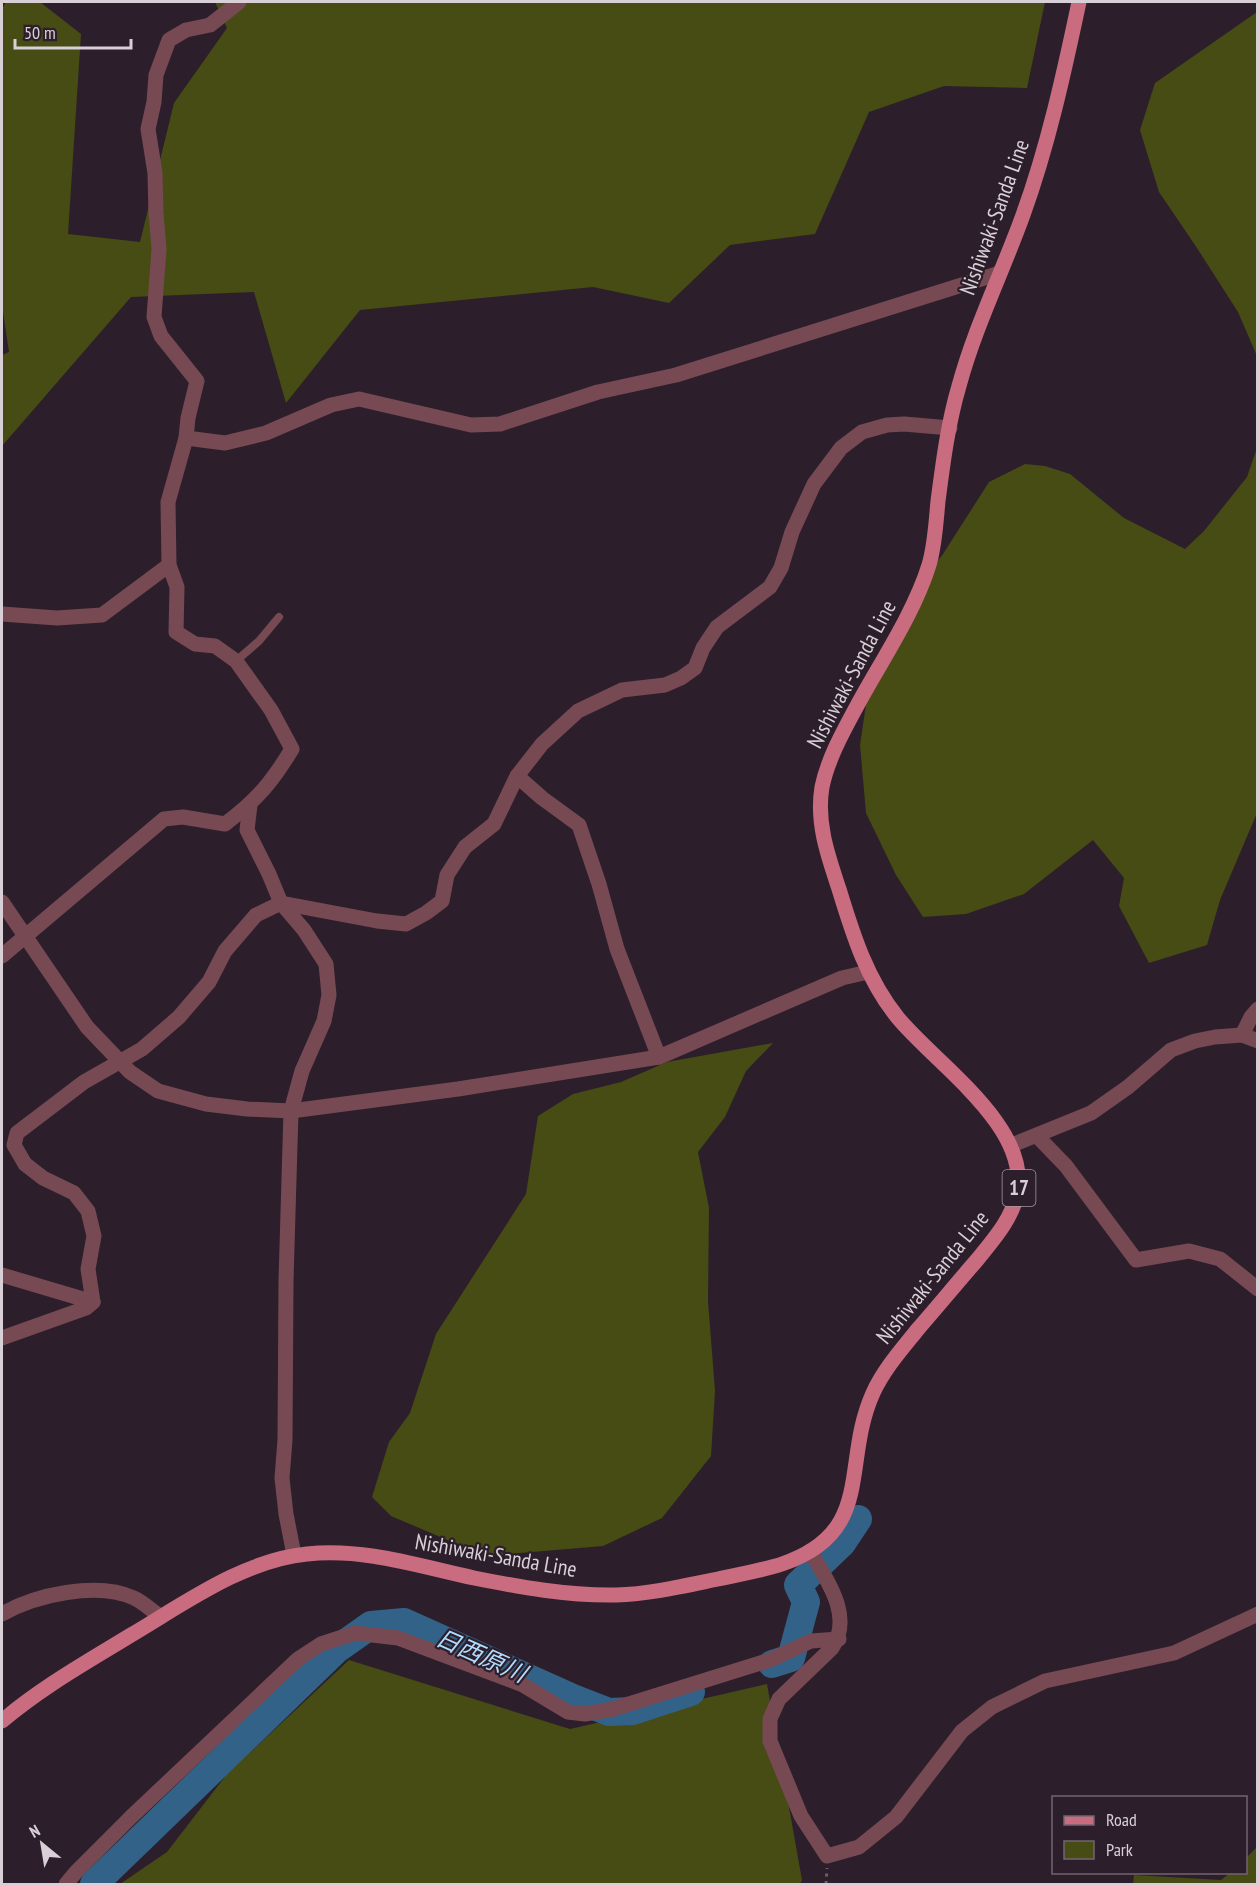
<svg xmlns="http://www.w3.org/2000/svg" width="1259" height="1886" viewBox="0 0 1259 1886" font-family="'PT Sans Narrow','Noto Sans JP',sans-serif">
	<rect width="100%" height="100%" fill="#2c1f2b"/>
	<g fill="#474b14">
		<path d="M6,2h34l41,32 -13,200 72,8 34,-139 53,-75 -12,-26h830l-18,86 -83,-2 -75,26 -54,122 -85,11 -61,58 -76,-16 -233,23 -74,93 -32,-111 -123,5 -129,149v-91l7,-3 -7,-47v-296z"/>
		<path d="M1257,12v344l-19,-44 -41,-64 -38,-56 -19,-62 15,-47z"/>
		<path d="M1257,448v365l-37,87 -13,45 -58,18 -30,-57 5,-28 -31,-38 -69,54 -58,20 -43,3 -27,-42 -30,-62 -6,-68 8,-54 56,-113 19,-24 46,-72 36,-18 20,2 25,8 54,44 61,31 19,-18 43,-54z"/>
		<path d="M773,1043l-27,28 -21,46 -27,35 11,56 -1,93 7,90 -4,65 -49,62 -59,28 -118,10 -94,-40 -19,-19 17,-55 21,-29 26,-79 90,-140 12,-78 35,-22 48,-12 46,-20z"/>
		<path d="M349,1660l221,69 197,-45 35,196 -2,4h-680l47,-32 60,-78z"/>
		<path d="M1257,1847v37h-124l1,-9 87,5 9,-7 16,-1v-14z"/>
	</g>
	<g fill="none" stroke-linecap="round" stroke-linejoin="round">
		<g stroke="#326287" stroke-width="28">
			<path d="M772,1664l19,-6 15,-56 -8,-17 44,-42 16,-24"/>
			<path d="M94,1884l243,-235 34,-24 33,-3 169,76 36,14 24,-1 58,-19"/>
		</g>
		<path stroke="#6b606a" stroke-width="3" stroke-dasharray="3 4.5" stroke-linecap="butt" d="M826,1884l1,-16"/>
		<path stroke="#774a53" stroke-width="8" d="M236,661l23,-20 20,-24"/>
		<g stroke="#774a53" stroke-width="15">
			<path d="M186,438l39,5 41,-10 65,-28 28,-6 112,26 29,-1 98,-32 78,-17 324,-102"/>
			<path d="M2,614l55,4 45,-3 67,-50"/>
			<path d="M517,776l25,22 37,27 20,59 18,65 42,108"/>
			<path d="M250,805l-3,25 22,44 12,29 23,27 22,34 3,31 -5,26 -22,50 -11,40 -5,170 -1,159 -3,38 4,36 8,41"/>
			<path d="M2,902l85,125 43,45 28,19 48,13 41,5 44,2 167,-22 201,-32 183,-79 26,-6"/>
			<path d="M2,956l162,-137 19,-2 42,7c32,-24 47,-42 67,-75l-21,-39 -35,-49 -21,-15 -20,-2 -19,-12 1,-45 -8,-22 -1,-63 18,-64 2,-20 9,-37 -36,-45 -7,-19 5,-68 -3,-36 -1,-40 -7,-44 6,-27 2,-27 13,-35 17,-10 24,-5 29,-23"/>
			<path d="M1242,1035l9,-18 7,-8"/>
			<path d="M1037,1136l29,30 70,94 53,-9 31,8 38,30"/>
			<path d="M1012,1145l79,-32 37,-26 43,-37 24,-9 20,-4 27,-2 16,6"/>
			<path d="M2,1275l91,27"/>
			<path d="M93,1302l-5,-33 6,-33 -6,-25 -14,-18 -31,-15 -18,-14 -11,-19 3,-12 67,-51 58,-33 37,-32 30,-35 16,-31 31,-36 25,-12 96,18 29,3 20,-11 16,-12 5,-26 18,-28 29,-23 23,-48 25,-32 36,-33 44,-21 43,-5 16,-7 14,-10 8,-20 14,-21 53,-40 11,-19 11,-36 22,-48 27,-36 21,-16 25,-7 17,-1 46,4"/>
			<path d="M2,1338l84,-30 7,-6"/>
			<path d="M810,1551c16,28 44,65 22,97l-53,51 -9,20v22l31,75 26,40 32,-9 37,-30 66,-86 30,-24 53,-26 129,-28 84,-39"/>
			<path d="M2,1614c33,-19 95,-33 132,-16 9,4 18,13 27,19"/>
			<path d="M66,1884l10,-12 55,-55 167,-158 23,-15 34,-11 43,5 125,47 45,27 17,2 28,-5 157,-49 41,-19 28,-2"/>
		</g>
		<path stroke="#c96c80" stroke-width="15" d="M2,1721c40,-34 85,-59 129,-86 54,-32 113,-75 176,-81 58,-6 111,12 167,24 45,9 95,18 142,17 34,-1 68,-9 102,-16 21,-5 43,-8 64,-15 94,-32 59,-100 91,-171 11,-24 29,-44 45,-64 20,-23 39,-46 59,-69 16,-20 35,-41 40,-66 14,-67 -80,-129 -119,-176 -31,-38 -45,-83 -59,-129 -11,-33 -23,-66 -17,-102 6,-29 22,-57 36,-83 24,-44 56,-91 71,-139 6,-20 7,-43 9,-64 5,-38 10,-78 21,-115 16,-59 43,-113 64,-171 25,-69 41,-142 56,-213"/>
	</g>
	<g text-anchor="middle" stroke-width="4.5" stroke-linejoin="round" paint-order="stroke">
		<rect fill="#2c1f2b" stroke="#a49aa3" stroke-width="1.5" x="1002.5" y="1170" width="33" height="36" rx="4.5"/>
		<g font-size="21" font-weight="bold" fill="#d8cfd7">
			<text x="1019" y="1195">17</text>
		</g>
		<g font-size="22" fill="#d8cfd7" stroke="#2c1f2b">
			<text transform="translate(994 217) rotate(-70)" y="8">Nishiwaki-Sanda Line</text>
			<text transform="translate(851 674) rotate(-62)" y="8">Nishiwaki-Sanda Line</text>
			<text transform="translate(932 1277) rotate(-51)" y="8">Nishiwaki-Sanda Line</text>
			<text transform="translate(496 1555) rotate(10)" y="8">Nishiwaki-Sanda Line</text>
		</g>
		<g font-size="24" font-style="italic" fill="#b1dbfe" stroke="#2c1f2b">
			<text transform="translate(481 1656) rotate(24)" y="8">日西原川</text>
		</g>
	</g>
	<rect width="1259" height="1886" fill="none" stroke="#d8cfd7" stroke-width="6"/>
	<rect x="1052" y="1796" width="195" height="78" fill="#2c1f2b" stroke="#716570" stroke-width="1.5"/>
	<rect x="1064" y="1816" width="30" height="9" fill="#c96c80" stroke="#716570" stroke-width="1.5"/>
	<text x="1106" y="1826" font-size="18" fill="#d8cfd7">Road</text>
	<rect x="1064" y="1841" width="30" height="18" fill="#474b14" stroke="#716570" stroke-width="1.5"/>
	<text x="1106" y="1856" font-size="18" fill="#d8cfd7">Park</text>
	<g transform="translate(42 1844) rotate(330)" stroke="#2c1f2b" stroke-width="4.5" paint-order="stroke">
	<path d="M0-4.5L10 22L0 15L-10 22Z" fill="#d8cfd7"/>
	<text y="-9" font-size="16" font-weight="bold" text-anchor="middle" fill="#d8cfd7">N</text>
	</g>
	<path d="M15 39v9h116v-9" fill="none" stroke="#d8cfd7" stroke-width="3"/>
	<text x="24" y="39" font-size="18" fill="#d8cfd7" stroke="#2c1f2b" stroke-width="4.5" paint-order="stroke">50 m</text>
</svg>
